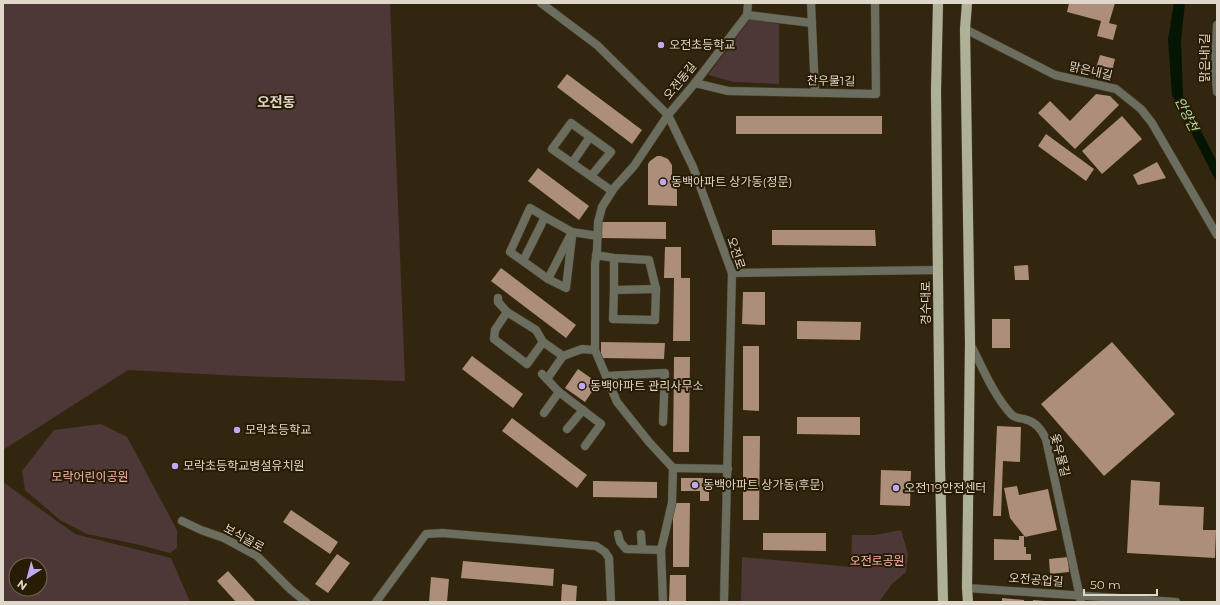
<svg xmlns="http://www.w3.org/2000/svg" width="1220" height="605" viewBox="0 0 1220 605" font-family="Montserrat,'Noto Sans KR',sans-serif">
	<rect width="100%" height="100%" fill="#32260e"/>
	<g fill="#4d3837" fill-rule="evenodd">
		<path d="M3,3h387l15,378 -164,-5 -113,-6 -125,80z"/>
		<path d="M750,19l29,5v60l-45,-2 -26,-7z"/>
		<path d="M101,424l26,13 50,93v18l-7,5 -34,-9 -49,-10 -27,-14 -35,-30 -3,-19 32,-41z"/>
		<path d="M3,482l72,52 96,24 19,44h-187zM16,565h24v24h-24z"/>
		<path d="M901,530l7,24 -2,18 -14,12 -13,18 -138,-1 1,-44 109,10 1,-32h23z"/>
	</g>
	<path fill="#051503" d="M1174,3h11l-4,37 2,56 34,66v21l-45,-88 -4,-56z"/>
	<g fill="#ac8e7b">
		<path d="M1069,3h46l-6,20 8,2 -4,15 -16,-4 4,-15 -34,-9z"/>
		<path d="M1100,55l15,4 -4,16 -16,-4z"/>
		<path d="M567,74l75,56 -10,14 -75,-57z"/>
		<path d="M1096,94l14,2 9,9 -44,44 -37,-36 12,-12 20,20z"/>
		<rect x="736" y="116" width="146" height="18"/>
		<path d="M1122,116l20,23 -40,35 -20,-23z"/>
		<path d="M1046,134l48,35 -8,12 -48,-35z"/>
		<path d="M657,156h4l7,3 4,6v12h5v29l-29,-1v-41l2,-3z"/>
		<path d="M1157,162l9,16 -28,7 -5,-10z"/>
		<path d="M538,168l51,38 -10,14 -51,-39z"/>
		<path d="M602,222h64v17l-64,-1z"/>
		<path d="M772,230h103l1,16 -104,-1z"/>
		<path d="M665,247h16v31h9v63h-17l1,-63h-10z"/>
		<path d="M1028,265l1,15h-14l-1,-14z"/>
		<path d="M501,268l75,57 -10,13 -75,-57z"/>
		<path d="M743,292h22v33l-23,-1z"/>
		<rect x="992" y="319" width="18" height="29"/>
		<path d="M797,321l64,1 -1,18 -63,-1z"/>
		<path d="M601,342l64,1 -1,16 -63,-1z"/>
		<path d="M1112,342l63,72 -71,62 -63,-72z"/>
		<path d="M743,346h16v65l-16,-1z"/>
		<path d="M472,356l51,38 -10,14 -51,-39z"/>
		<path d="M674,357h16l-1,95h-16z"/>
		<path d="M578,369l20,14 -13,19 -20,-14z"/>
		<path d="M797,417h63v18l-63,-1z"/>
		<path d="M512,418l75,57 -10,13 -75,-57z"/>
		<path d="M997,426l24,1 -1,35 -17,-1 -2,55h-8z"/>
		<path d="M743,436h17l-1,84h-16z"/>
		<path d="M881,470l30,1 -1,35 -30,-1z"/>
		<path d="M681,478h28v23h-9v-10h-19z"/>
		<path d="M1131,480l29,2 -1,23 45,2 -1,23h13l-1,28 -88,-5z"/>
		<path d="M593,481l64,1v16l-64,-1z"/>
		<path d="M1017,486l2,9 29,-6 9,41 -32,7 -15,-19 -6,-30z"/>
		<path d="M673,503h17l-1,64h-16z"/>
		<path d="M291,510l47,32 -8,12 -47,-32z"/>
		<path d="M763,533h63v18l-63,-1z"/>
		<path d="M1019,536h5v11h2v7h5v6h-37v-21l25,1z"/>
		<path d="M337,554l13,9 -22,30 -13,-9z"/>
		<path d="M1068,557l1,15 -19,2 -1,-15z"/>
		<path d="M463,561l91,8 -1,17 -92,-8z"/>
		<path d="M228,571l28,31h-20l-19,-21z"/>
		<path d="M1021,573l27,6 -2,7 -26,-7z"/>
		<path d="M670,575h16v27h-17z"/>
		<path d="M431,577l18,2 -2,23h-18z"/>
		<path d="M562,584l15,2 -1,16h-15z"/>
		<path d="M1002,598l22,2v2h-22z"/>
		<path d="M1033,600l12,1v1h-12z"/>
	</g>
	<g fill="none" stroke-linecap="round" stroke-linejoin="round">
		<g stroke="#4e422c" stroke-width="9">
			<g id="minor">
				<path d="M811,3l4,89"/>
				<path d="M747,15l65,8"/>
				<path d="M1217,25l-2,45 2,22"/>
				<path d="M965,29l90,46 61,14 25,20 11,14 65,112"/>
				<path d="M695,83l33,8 148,3 -1,-91"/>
				<path d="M572,163l18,-26"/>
				<path d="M591,176l20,-24 -40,-29 -19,26c20,14 40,28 60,42"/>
				<path d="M572,232l-24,47 -25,-18 22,-44 27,15 26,4"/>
				<path d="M596,255l18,3 35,2 7,29 -1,31 -42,-1 1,-29v-32"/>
				<path d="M523,261l-13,-9 20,-44 15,9"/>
				<path d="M732,273l206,-3"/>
				<path d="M548,279l18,9 6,-51"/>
				<path d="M614,290l42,-1"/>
				<path d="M498,298v4l9,10"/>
				<path d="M543,342l-16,22 -33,-25 1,-9 12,-18 29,18 7,12 20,14 19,-7 13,1"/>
				<path d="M970,343c11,22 25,55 42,72 3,3 8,3 12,4 12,3 17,10 22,20l35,163"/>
				<path d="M542,374l17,18 42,32 -16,22"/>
				<path d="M606,376l59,-3 -2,49"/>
				<path d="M547,379l16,-23"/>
				<path d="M544,413l15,-21"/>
				<path d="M567,429l16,-19"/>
				<path d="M673,468l55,1"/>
				<path d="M182,521l19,9 23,8 33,18 34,34 15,12"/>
				<path d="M618,534l2,8 6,7 35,1"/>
				<path d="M641,534l1,15"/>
				<path d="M967,588l209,14"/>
				<path d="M376,602l50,-68 16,-1 154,13 9,6 4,6 2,44"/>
				<path d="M663,602l-2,-52 11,-47 1,-35 -24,-26 -32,-40 -22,-52v-86l2,-14 1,-28 4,-15 12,-19 20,-22 34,-51 27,-32 52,-68 1,-12"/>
			</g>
		</g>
		<g stroke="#4e422c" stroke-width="9">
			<path id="tertiary" d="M541,3l56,42 71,70 25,52 39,106 -8,329"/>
		</g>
		<g stroke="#4e422c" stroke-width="11">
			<g id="primary">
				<path d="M938,3l-2,88 4,374 3,137"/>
				<path d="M967,3l-2,26 5,313 -3,246 1,14"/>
			</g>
		</g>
		<use href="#minor" stroke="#6b6d5f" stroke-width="8"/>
		<use href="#tertiary" stroke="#6b6d5f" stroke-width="8"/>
		<use href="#primary" stroke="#afb196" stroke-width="10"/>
	</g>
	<g fill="#bfa9f4" stroke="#281c05" stroke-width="1.5">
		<circle cx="661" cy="45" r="4"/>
		<circle cx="663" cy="182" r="4"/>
		<circle cx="582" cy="386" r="4"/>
		<circle cx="237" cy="430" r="4"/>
		<circle cx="175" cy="466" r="4"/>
		<circle cx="695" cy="485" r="4"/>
		<circle cx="896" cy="488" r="4"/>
	</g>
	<g text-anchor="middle" stroke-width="4" stroke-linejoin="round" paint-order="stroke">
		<g font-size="12" fill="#dfd7c9" stroke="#281c05" text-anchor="start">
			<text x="669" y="49">오전초등학교</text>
			<text x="671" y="186">동백아파트 상가동(정문)</text>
			<text x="590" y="390">동백아파트 관리사무소</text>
			<text x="245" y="434">모락초등학교</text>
			<text x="183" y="470">모락초등학교병설유치원</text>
			<text x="703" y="489">동백아파트 상가동(후문)</text>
			<text x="904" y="492">오전119안전센터</text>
		</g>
		<g font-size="12" fill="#dfd7c9" stroke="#281c05">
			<text transform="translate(1205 58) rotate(-90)" y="4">맑은내1길</text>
			<text transform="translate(1091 71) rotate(13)" y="4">맑은내길</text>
			<text transform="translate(680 81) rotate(-51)" y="4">오전동길</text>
			<text transform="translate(831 81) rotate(1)" y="4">찬우물1길</text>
			<text transform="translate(736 253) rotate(72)" y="4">오전로</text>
			<text transform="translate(926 303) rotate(-90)" y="4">경수대로</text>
			<text transform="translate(1060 455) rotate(75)" y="4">옻우물길</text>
			<text transform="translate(244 538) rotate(29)" y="4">보식골로</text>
			<text transform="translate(1036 580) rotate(4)" y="4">오전공업길</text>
		</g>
		<g font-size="12" fill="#f5b5b0" stroke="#281c05">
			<text x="90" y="481">모락어린이공원</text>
			<text x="877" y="565">오전로공원</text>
		</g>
		<g font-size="13" font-style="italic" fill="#b4daac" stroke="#281c05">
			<text transform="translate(1187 114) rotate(64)" y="5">안양천</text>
		</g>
		<g font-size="14" font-weight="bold" fill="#dfd7c9" stroke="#281c05">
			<text x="276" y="107">오전동</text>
		</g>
	</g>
	<rect width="1220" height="605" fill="none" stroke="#dfd7c9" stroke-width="8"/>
	<g transform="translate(28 577) rotate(216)"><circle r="19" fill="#281c05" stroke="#716753"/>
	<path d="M0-3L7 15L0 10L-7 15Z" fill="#bfa9f4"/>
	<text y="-6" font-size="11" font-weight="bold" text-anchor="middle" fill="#dfd7c9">N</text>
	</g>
	<path d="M1084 589v6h73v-6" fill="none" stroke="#dfd7c9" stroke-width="2"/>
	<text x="1090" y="589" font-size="12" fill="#dfd7c9" stroke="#281c05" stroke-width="3" paint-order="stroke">50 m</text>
</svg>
